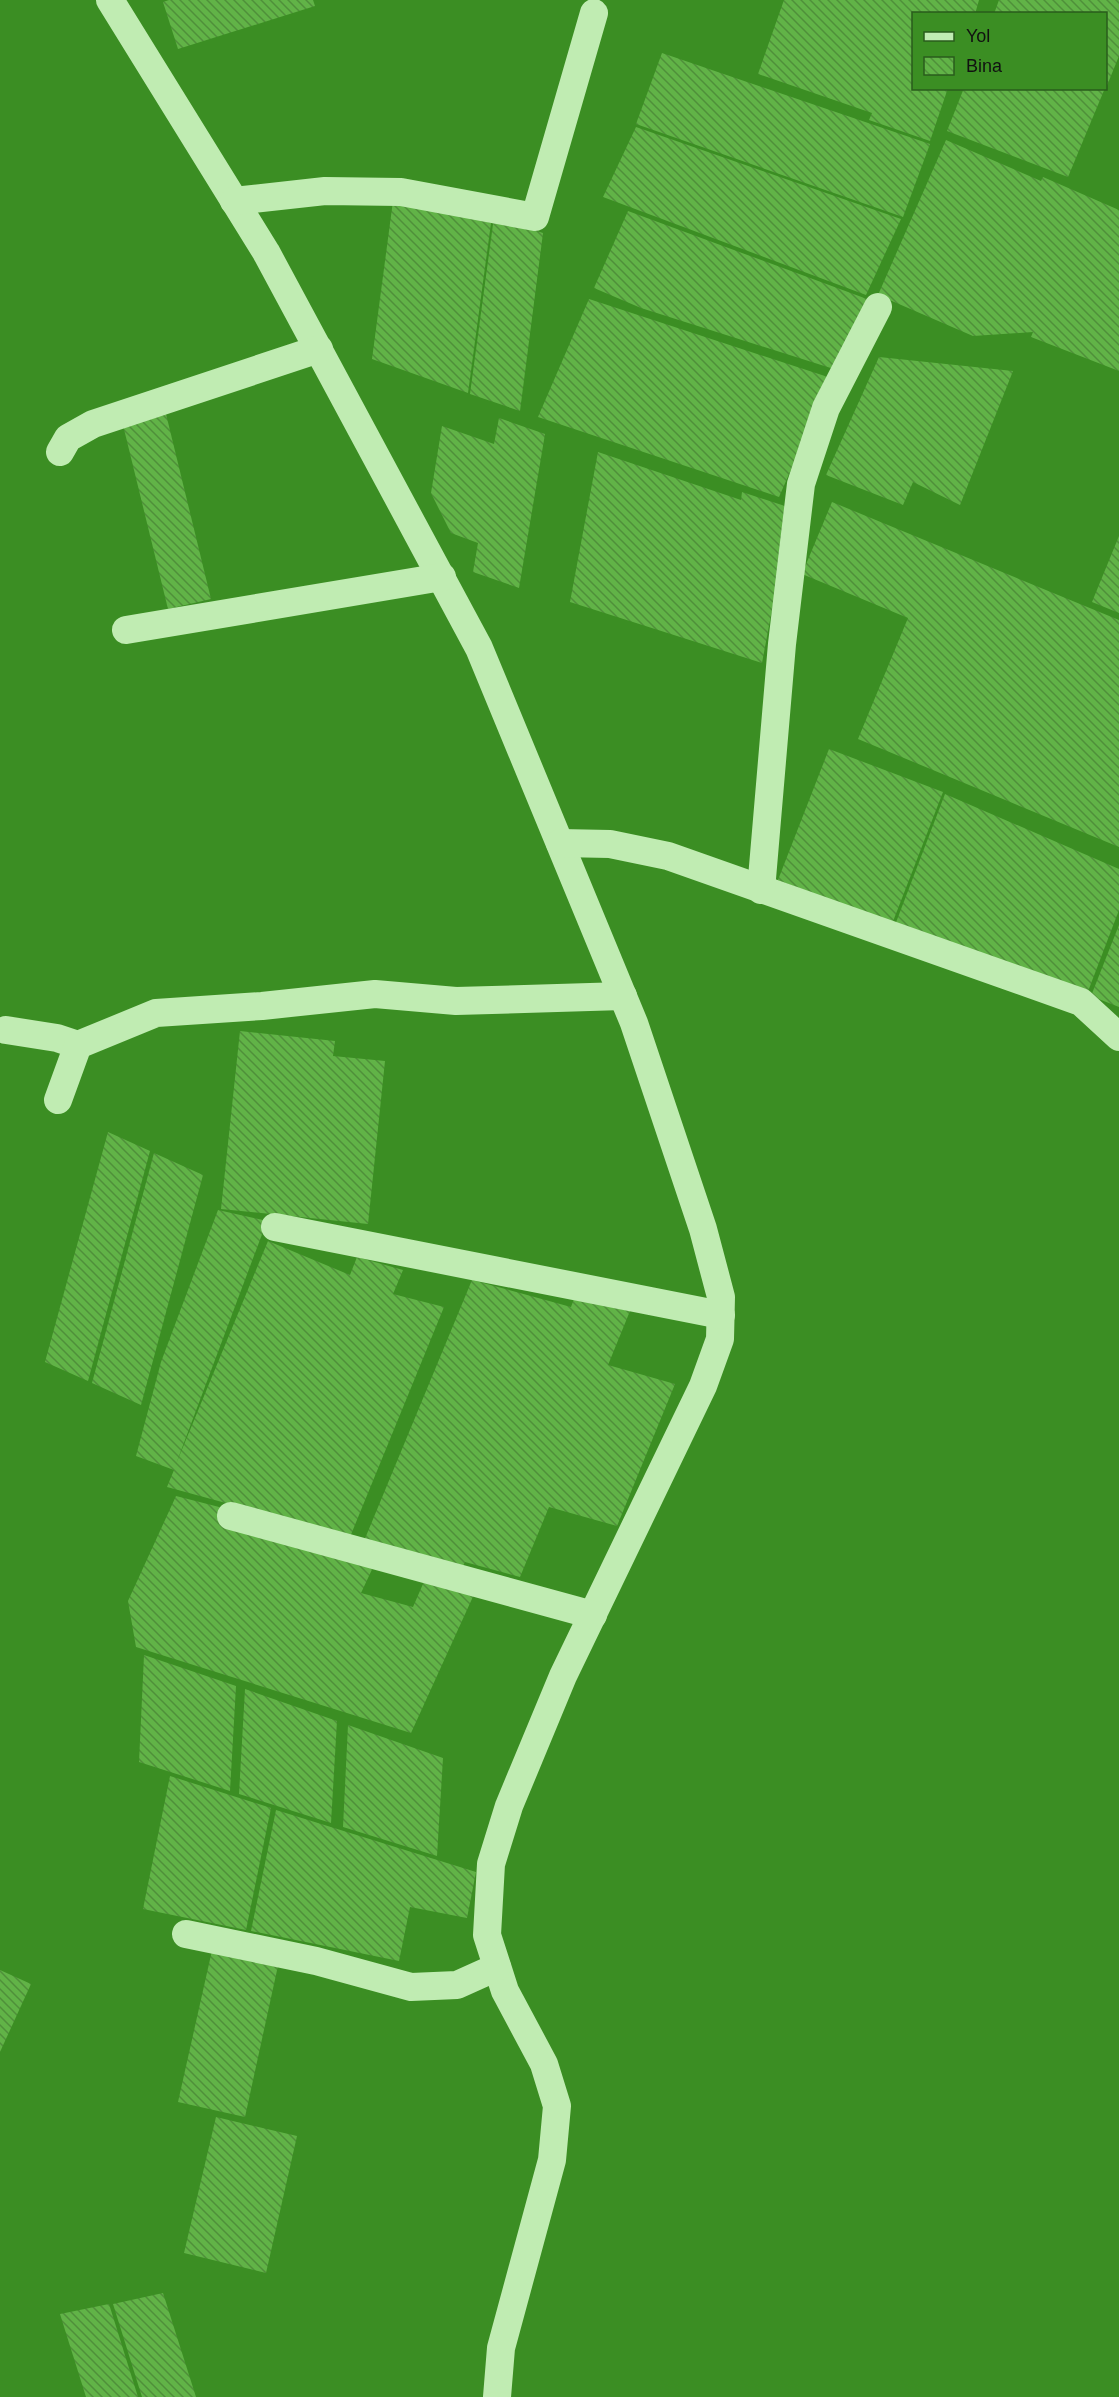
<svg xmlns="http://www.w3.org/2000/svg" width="1119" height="2397" viewBox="0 0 1119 2397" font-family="Arial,sans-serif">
	<defs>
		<pattern id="building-back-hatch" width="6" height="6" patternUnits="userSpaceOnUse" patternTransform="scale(1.5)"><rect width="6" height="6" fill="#61b347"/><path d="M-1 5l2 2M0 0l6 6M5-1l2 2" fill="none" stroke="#4f903a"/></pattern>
	</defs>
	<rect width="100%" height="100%" fill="#3b8e23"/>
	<g fill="url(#building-back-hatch)">
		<path d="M169,0h144l2,6 -137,43 -15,-47z"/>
		<path d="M784,0h195l-4,14h-61v74h34l-18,53 -61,-21 3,-7 -114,-39z"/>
		<path d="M999,0h120v56l-13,32v-74h-112z"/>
		<path d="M662,53l268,91 -27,73 -267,-93z"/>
		<path d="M964,88h141l-37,89 -121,-46z"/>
		<path d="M636,127l265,92 -35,76 -263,-98z"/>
		<path d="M946,140l95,41 2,-4 76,33v161l-88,-34 2,-5 -60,4 -95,-41z"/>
		<path d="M393,201l47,7 51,15 -23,170 -96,-34z"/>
		<path d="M628,211l239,88 -30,71 -196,-62 -47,-20z"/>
		<path d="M494,217l49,16 -23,178 -50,-17z"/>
		<path d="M589,299l242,79 -52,119 -241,-80z"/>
		<path d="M879,357l134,14 -53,134 -47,-23 -10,23 -77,-30z"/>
		<path d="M166,414l45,185 -43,10 -45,-184z"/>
		<path d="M499,418l46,16 -26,154 -46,-16 5,-29 -27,-10 -20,-40 11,-67 52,18z"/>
		<path d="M598,452l143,48 1,-8 49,16 -29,155 -192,-61z"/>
		<path d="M832,502l287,118v227l-261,-108 50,-121 -106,-44z"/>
		<path d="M1119,536v77l-27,-11z"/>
		<path d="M829,749l114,43 -51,132 -114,-44z"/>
		<path d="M945,794l174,75v41l-32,84 -192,-69z"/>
		<path d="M1119,925v82l-28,-11z"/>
		<path d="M240,1031l95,10 -2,15 52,5 -17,163 -147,-15z"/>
		<path d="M108,1132l42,19 -62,230 -43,-19z"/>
		<path d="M154,1153l49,22 -62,230 -49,-22z"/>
		<path d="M218,1210l49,11 -91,243 92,-223 82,34 7,-18 46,13 -10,24 51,13 -94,230 -183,-50 7,-17 -38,-14 25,-94z"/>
		<path d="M472,1280l99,27 3,-8 56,12 -22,54 67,19 -58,142 -68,-19 -29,70 -55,-15 -3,6 -98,-27z"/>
		<path d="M176,1496l51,13 148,54 -14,30 52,14 13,-30 50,13 -65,143 -275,-86 -8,-46z"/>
		<path d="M144,1655l92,31 -6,105 -91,-29z"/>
		<path d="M245,1689l92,32 -6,102 -92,-29z"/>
		<path d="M348,1725l95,33 -6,98 -94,-29z"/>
		<path d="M170,1776l101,32 -25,122 -103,-21z"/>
		<path d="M276,1810l200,62 -9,46 -57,-11 -11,54 -148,-30z"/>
		<path d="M213,1946l66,15 -34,156 -67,-15z"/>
		<path d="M0,1970l31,14 -31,68z"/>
		<path d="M216,2117l81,19 -31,137 -82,-20z"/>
		<path d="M163,2293l33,104h-54l-29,-93z"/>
		<path d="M109,2304l29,93h-52l-26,-83z"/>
	</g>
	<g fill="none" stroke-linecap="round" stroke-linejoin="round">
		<g stroke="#c0ecb2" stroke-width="28">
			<path d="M110,0l156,252 213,396 155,375 69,206 18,68 -1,42 -17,47 -140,290 -54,130 -18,58 -4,71 18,56 39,73 13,42 -5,54 -51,188 -4,49"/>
			<path d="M234,201l91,-10 76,1 134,25 59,-204"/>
			<path d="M60,452l8,-14 25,-14 226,-75"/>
			<path d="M126,630l316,-53"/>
			<path d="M560,843l50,1 58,12 413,146 38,35"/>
			<path d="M761,890l21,-246 19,-160 25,-76 52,-101"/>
			<path d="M6,1030l51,8 21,7"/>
			<path d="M58,1100l20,-55 78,-32 106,-7 113,-12 81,7 167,-5"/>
			<path d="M275,1227l446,88"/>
			<path d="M231,1516l362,99"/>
			<path d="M186,1934l130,27 95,26 46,-2 40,-18"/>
		</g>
	</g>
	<rect x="912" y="12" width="195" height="78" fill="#3b8e23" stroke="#2a5c1c" stroke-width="1.5"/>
	<rect x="924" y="32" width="30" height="9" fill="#c0ecb2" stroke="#2a5c1c" stroke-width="1.5"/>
	<text x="966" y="42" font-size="18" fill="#111111">Yol</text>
	<rect x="924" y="57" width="30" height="18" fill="url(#building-back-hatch)" stroke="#2a5c1c" stroke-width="1.5"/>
	<text x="966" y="72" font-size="18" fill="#111111">Bina</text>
</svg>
